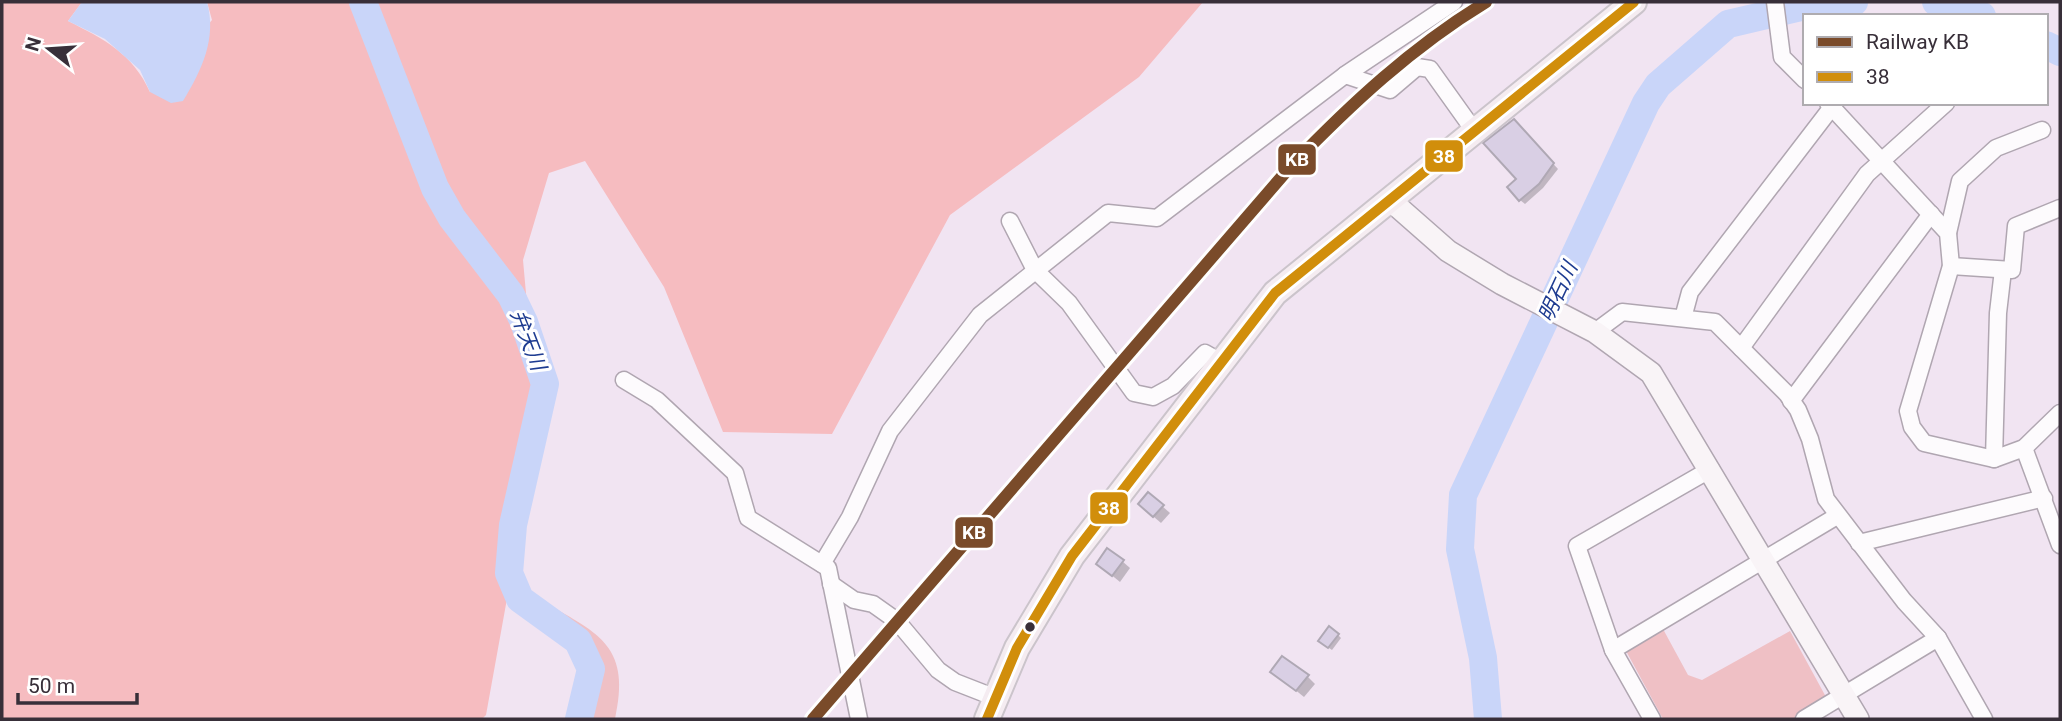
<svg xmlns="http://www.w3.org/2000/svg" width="2062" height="721" viewBox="0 0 2062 721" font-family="Roboto,'Noto Sans JP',sans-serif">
	<rect width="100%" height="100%" fill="#f1e4f2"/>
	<g fill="#efc0c5">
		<path d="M545,603c56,31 86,45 70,116h-26c6,-25 11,-58 -6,-81 -9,-11 -29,-20 -42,-28z"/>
		<path d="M1663,629l25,46 14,5 88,-49 36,66 -29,22h-134l-38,-70z"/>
	</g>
	<path fill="#f6bcc0" d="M2,2h80l-14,19c36,18 65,33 82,71l62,-72 -5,-18h996l-64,75 -189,138 -118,219 -109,-2 -59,-145 -79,-126 -36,12 -26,87 15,167 -52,288 -4,4h-480z"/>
	<path fill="#c9d5f9" d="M82,2h125c10,36 -5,68 -24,99l-12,2 -21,-11 -10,-22 -35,-31 -37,-18z"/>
	<g fill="#0003">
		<path d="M1514,121l44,48 -15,19 -18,16 -5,-4z"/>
		<path d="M1162,506l8,7 -9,10 -14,-12z"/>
		<path d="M1122,561l8,7 -10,14 -22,-18z"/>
		<path d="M1338,635l3,3 -9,12 -9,-6z"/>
		<path d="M1273,672l35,5 7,7 -11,13z"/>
	</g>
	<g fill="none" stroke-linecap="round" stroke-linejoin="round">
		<g stroke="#c9d5f9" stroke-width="28">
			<path d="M363,2l72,186 17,30 59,77 13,27 21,62 -32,141 -4,48 11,26 58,42 13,28 -12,50"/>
			<path d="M1936,2l46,14"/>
			<path d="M2046,45l14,7"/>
			<path d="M1488,719l-5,-61 -23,-109 3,-54 183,-392 12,-18 70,-61 77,-18 49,-4"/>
		</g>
	</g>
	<g fill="#d9cfe4" stroke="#afa8b4" stroke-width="2">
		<path d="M1514,119l40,44 -15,21 -20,17 -12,-14 9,-8 -33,-36z"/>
		<path d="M1148,492l16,13 -11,12 -15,-13z"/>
		<path d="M1107,548l17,12 -12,16 -16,-12z"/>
		<path d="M1329,626l10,8 -11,14 -10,-7z"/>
		<path d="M1282,656l27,19 -13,16 -26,-19z"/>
	</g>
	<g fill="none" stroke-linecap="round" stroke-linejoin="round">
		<g stroke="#b0a6b1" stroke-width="19">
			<g id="street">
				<path d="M1775,2l7,55 23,23"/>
				<path d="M1345,75l109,-73"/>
				<path d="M1828,103l120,130 3,33 -43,145 4,16 12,16 70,16 30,-11 36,-35"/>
				<path d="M1010,221l25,49 34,33 65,90 19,4 20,-11 32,-33 16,9"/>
				<path d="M1948,233l12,-52 36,-33 46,-18"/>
				<path d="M1951,266l61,4 4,-44 44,-18"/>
				<path d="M1683,318l7,-26 145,-189"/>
				<path d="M1595,332l27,-20 93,10 72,72 11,16 12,29 16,60 78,102 34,37 46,81"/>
				<path d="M1741,348l126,-174 79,-71"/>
				<path d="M624,380l33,20 78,73 13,45 80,50 31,151"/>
				<path d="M1791,401l140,-187"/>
				<path d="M2024,448l36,97"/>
				<path d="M1994,459l4,-146 5,-43"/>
				<path d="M1859,543l185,-45"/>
				<path d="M822,564l28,-47 40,-86 90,-116 128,-102 49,5 188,-143 45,15 27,-23 13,2 45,63"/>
				<path d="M831,584l23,16 19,4 24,17 41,49 17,12 41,16"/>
				<path d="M1613,650l-36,-104 134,-77"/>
				<path d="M1652,719l-39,-69 224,-134"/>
				<path d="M1804,719l134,-81"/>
			</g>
		</g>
		<g stroke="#b0a6b1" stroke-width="24">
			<path id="secondary" d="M1390,200l58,51 54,33 93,48 56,41 207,346"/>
		</g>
		<g stroke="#cbc4cb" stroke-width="28">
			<path id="primary" d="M987,719l30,-71 55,-92 203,-263 359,-291"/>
		</g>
		<use href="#street" stroke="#fdfbfd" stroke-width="16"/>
		<use href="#secondary" stroke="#f9f4f7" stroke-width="21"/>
		<use href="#primary" stroke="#f5ecf1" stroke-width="24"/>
		<g stroke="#fff" stroke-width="16">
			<path id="bus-1" d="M987,719l30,-71 55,-92 203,-263 359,-291"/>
		</g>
		<use href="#bus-1" stroke="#d18e0b" stroke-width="10"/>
		<g stroke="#fff" stroke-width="18">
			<path id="rail-1" d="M813,719l478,-553c60,-62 121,-119 195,-164"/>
		</g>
		<use href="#rail-1" stroke="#7a4b2a" stroke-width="12"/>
	</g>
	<circle fill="#382f39" stroke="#fff" stroke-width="2.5" cx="1030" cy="627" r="6"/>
	<g text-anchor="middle" stroke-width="6" stroke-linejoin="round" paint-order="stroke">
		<g font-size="21" font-style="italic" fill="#1e3c91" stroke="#fff">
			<text transform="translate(1558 292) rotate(-65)" y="7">明石川</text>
			<text transform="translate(528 340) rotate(69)" y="7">弁天川</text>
		</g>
	</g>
	<g stroke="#fff" stroke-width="2.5">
		<rect x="1424" y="139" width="40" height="34" rx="7" fill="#d18e0b"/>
		<rect x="1277" y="143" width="40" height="33" rx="7" fill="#7a4b2a"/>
		<rect x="1089" y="491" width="40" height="34" rx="7" fill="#d18e0b"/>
		<rect x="954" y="516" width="40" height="33" rx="7" fill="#7a4b2a"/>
	</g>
	<g font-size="19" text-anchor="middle" font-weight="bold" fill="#fff">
		<text x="1444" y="163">38</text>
		<text x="1297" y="166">KB</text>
		<text x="1109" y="515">38</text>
		<text x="974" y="539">KB</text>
	</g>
	<rect width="2062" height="721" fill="none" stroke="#382f39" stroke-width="7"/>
	<rect x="1803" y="14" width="245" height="91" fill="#ffffff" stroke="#afacb0" stroke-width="2"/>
	<rect x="1817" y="37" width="35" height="10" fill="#7a4b2a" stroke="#afacb0" stroke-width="2"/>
	<text x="1866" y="49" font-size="21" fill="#382f39">Railway KB</text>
	<rect x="1817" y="72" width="35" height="10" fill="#d18e0b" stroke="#afacb0" stroke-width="2"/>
	<text x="1866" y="84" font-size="21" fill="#382f39">38</text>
	<g transform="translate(49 49) rotate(287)" stroke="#ffffff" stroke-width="5" paint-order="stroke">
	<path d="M0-5L12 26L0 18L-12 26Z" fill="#382f39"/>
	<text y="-10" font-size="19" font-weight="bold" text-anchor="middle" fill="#382f39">N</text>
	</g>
	<path d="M18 693v10h119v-10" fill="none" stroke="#382f39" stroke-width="3.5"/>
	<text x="28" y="693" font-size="21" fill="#382f39" stroke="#ffffff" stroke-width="5" paint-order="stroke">50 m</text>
</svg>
